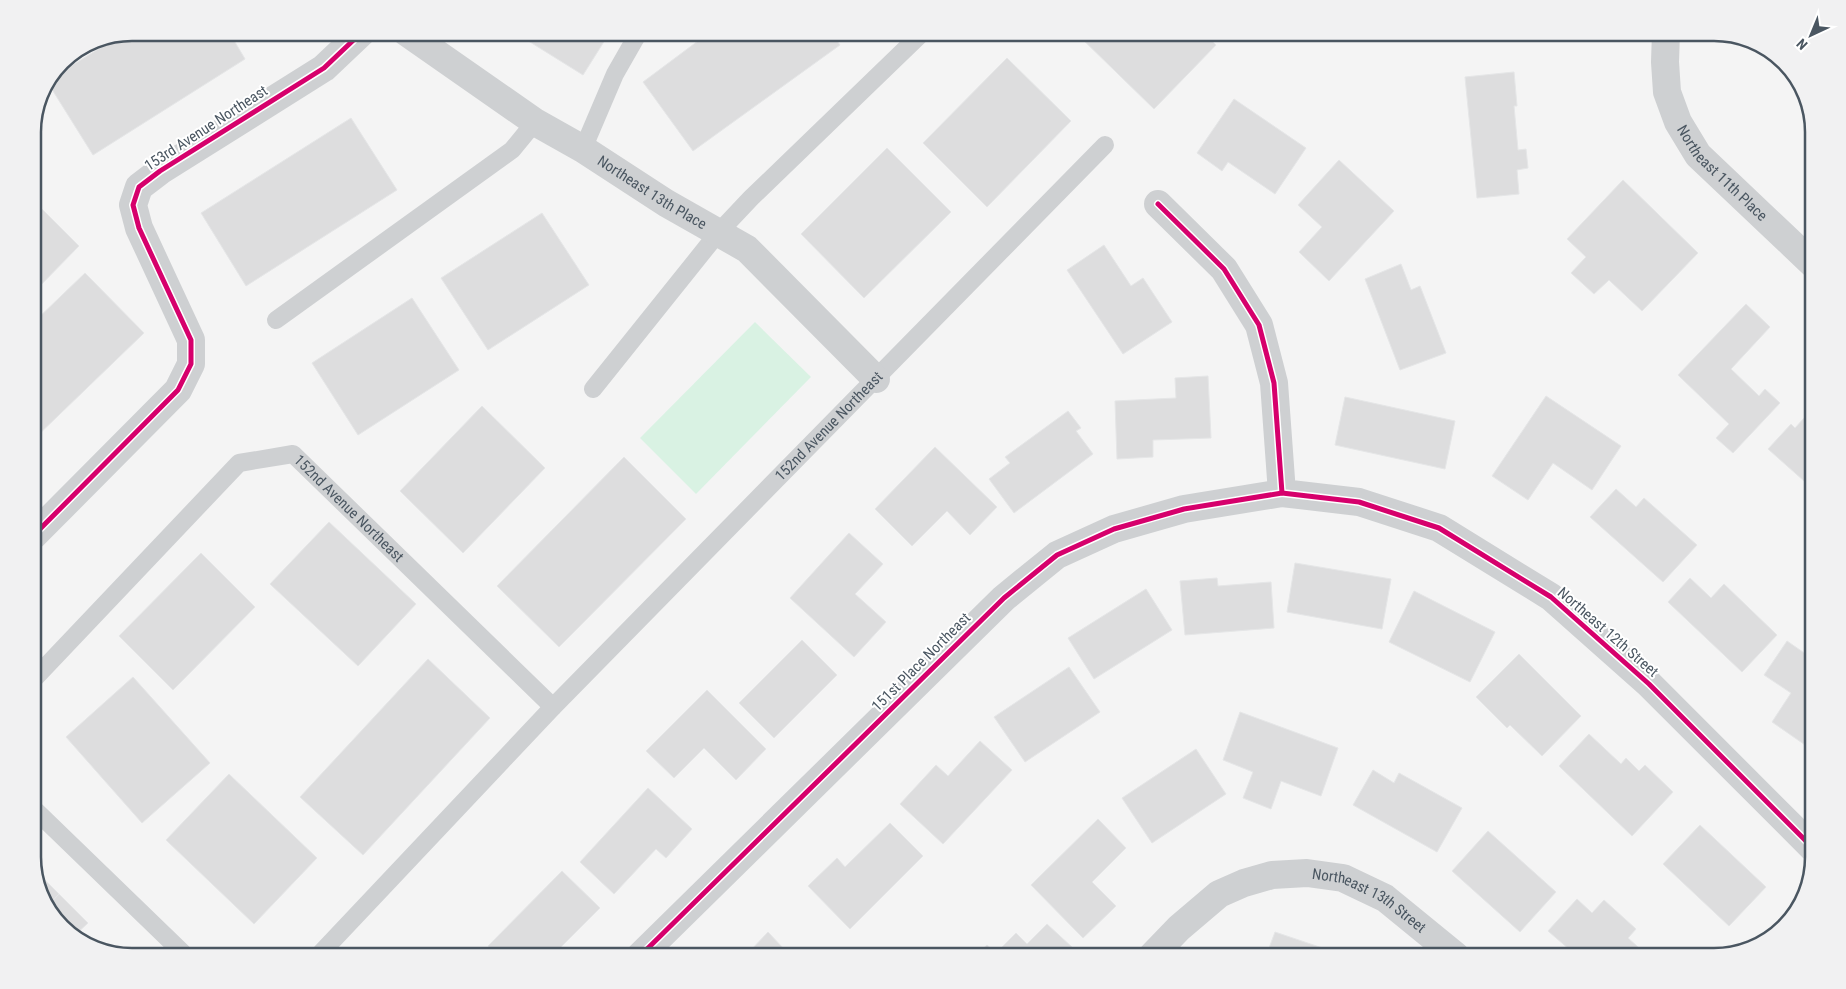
<svg xmlns="http://www.w3.org/2000/svg" width="1846" height="989" viewBox="0 0 1846 989" font-family="'Roboto Condensed',sans-serif">
	<rect width="100%" height="100%" fill="#f4f4f4"/>
	<path fill="#d9f2e3" d="M755,322l56,55 -115,117 -56,-56z"/>
	<g fill="#ddddde" stroke="#e5e6e7">
		<path d="M132,32h97l16,27 -152,96 -45,-72 2,-4 71,-44z"/>
		<path d="M514,32h96l-27,43z"/>
		<path d="M710,32h121l9,13 -147,106 -50,-69z"/>
		<path d="M1075,32h128l13,13 -62,64z"/>
		<path d="M1007,58l64,63 -84,86 -64,-64z"/>
		<path d="M1785,66l12,11 6,17 -7,2z"/>
		<path d="M1514,72l3,34h-3l4,44 8,-1 2,19 -11,2 2,24 -42,4 -12,-121z"/>
		<path d="M1234,99l72,49 -31,46 -47,-32 -6,9 -25,-18z"/>
		<path d="M351,118l46,72 -151,96 -45,-73z"/>
		<path d="M887,148l64,64 -87,86 -63,-64z"/>
		<path d="M1339,160l55,51 -65,70 -30,-29 23,-25 -24,-22z"/>
		<path d="M1623,180l75,73 -56,58 -33,-31 -15,14 -23,-21 15,-16 -19,-18z"/>
		<path d="M33,200l46,46 -46,47z"/>
		<path d="M542,213l47,72 -101,65 -47,-72z"/>
		<path d="M1104,245l27,41 12,-8 29,44 -49,32 -56,-84z"/>
		<path d="M1401,264l10,26 9,-4 26,67 -46,17 -35,-91z"/>
		<path d="M85,273l59,60 -111,107v-117z"/>
		<path d="M412,298l47,72 -101,65 -46,-72z"/>
		<path d="M1746,304l24,23 -39,42 28,27 6,-7 15,14 -47,50 -17,-15 13,-14 -51,-49z"/>
		<path d="M1208,376l3,62 -58,2v17l-36,2 -2,-58 61,-3 -1,-20z"/>
		<path d="M1546,396l75,50 -29,44 -39,-27 -25,37 -36,-24z"/>
		<path d="M1345,397l110,24 -10,48 -110,-24z"/>
		<path d="M482,406l63,62 -82,85 -63,-62z"/>
		<path d="M1813,408v81l-45,-40 23,-25 4,4z"/>
		<path d="M1068,411l13,17 -5,3 17,23 -79,59 -25,-34 21,-16 -5,-6z"/>
		<path d="M935,447l62,60 -27,28 -23,-24 -35,35 -37,-37z"/>
		<path d="M624,457l62,62 -127,128 -62,-61z"/>
		<path d="M1616,489l20,18 8,-9 53,47 -34,37 -73,-65z"/>
		<path d="M329,522l87,82 -58,62 -88,-82z"/>
		<path d="M849,533l34,31 -28,30 31,28 -32,35 -64,-59z"/>
		<path d="M201,553l54,54 -82,83 -54,-54z"/>
		<path d="M1295,563l96,16 -9,50 -95,-17z"/>
		<path d="M1217,578l1,8 53,-4 3,46 -89,7 -5,-54z"/>
		<path d="M1690,578l21,20 13,-14 53,51 -35,37 -74,-70z"/>
		<path d="M1146,589l26,41 -78,49 -26,-41z"/>
		<path d="M1414,591l81,41 -25,50 -81,-40z"/>
		<path d="M802,640l35,35 -63,63 -35,-35z"/>
		<path d="M1787,641l26,18v80l-5,8 -36,-25 19,-29 -27,-18z"/>
		<path d="M1519,654l62,62 -39,40 -32,-31 -3,3 -31,-31z"/>
		<path d="M428,659l62,59 -127,137 -63,-58z"/>
		<path d="M1069,667l31,45 -75,50 -31,-45z"/>
		<path d="M133,677l77,86 -68,60 -76,-86z"/>
		<path d="M707,690l59,59 -30,31 -32,-32 -30,30 -28,-27z"/>
		<path d="M1240,712l98,36 -17,48 -40,-15 -10,28 -28,-11 10,-26 -30,-12z"/>
		<path d="M1589,734l32,30 5,-6 13,13 6,-6 28,27 -41,44 -73,-70z"/>
		<path d="M980,741l32,29 -69,74 -43,-40 36,-39 12,11z"/>
		<path d="M1196,749l30,45 -74,49 -30,-45z"/>
		<path d="M1373,770l21,13 5,-10 63,35 -25,44 -84,-47z"/>
		<path d="M229,774l88,84 -63,66 -88,-84z"/>
		<path d="M648,788l44,41 -26,29 -10,-9 -42,45 -34,-32z"/>
		<path d="M1098,819l28,29 -34,34 24,24 -33,32 -52,-53z"/>
		<path d="M890,823l33,33 -73,73 -42,-43 29,-28 8,9z"/>
		<path d="M1700,825l66,62 -37,39 -66,-62z"/>
		<path d="M1488,831l68,61 -36,40 -68,-61z"/>
		<path d="M35,870l24,24 -12,13z"/>
		<path d="M562,871l38,37 -48,48h-52l-12,-10z"/>
		<path d="M59,894l29,29 -13,12 -26,-23 -2,-5z"/>
		<path d="M1577,899l15,14 12,-13 32,29 -8,9 20,18h-71l-29,-25z"/>
		<path d="M1047,924l26,24 -9,8h-89l12,-11 9,8 20,-20 11,11z"/>
		<path d="M768,932l15,16 -8,8h-38l9,-9 4,4z"/>
		<path d="M1275,932l71,24h-80z"/>
	</g>
	<g fill="none" stroke-linecap="round" stroke-linejoin="round">
		<g stroke="#ced0d2" stroke-width="18">
			<path d="M583,149l32,-75 24,-42"/>
			<path d="M276,320l236,-170 23,-28"/>
			<path d="M593,389l125,-156 33,-35 172,-166"/>
			<path id="s1" d="M33,680l206,-217 54,-9 260,253"/>
			<path d="M33,808l153,148"/>
			<path id="s2" d="M318,956l235,-249 552,-562"/>
		</g>
		<g stroke="#ced0d2" stroke-width="28">
			<path id="s3" d="M406,32l129,90 48,27 83,54 81,46 129,130"/>
			<path id="s4" d="M1666,32l-1,30 2,30 11,30 20,33 115,109"/>
			<path d="M1158,204l66,65 35,56 15,58 8,110 77,9 80,26 112,69 98,87 164,164"/>
			<path d="M33,536l145,-146 13,-26v-24l-52,-112 -6,-23 6,-18 21,-16 164,-103 38,-36"/>
			<path d="M640,956l364,-358 53,-43 57,-26 70,-20 98,-16"/>
			<path id="s5" d="M1152,956l27,-28 40,-34 25,-11 28,-8 35,-2 36,5 42,20 71,58"/>
		</g>
		<g stroke="#fff" stroke-width="8">
			<g id="cycleway">
				<path d="M1158,204l66,65 35,56 15,58 8,110 77,9 80,26 112,69 98,87 164,164"/>
				<path d="M33,536l145,-146 13,-26v-24l-52,-112 -6,-23 6,-18 21,-16 164,-103 38,-36"/>
				<path d="M640,956l364,-358 53,-43 57,-26 70,-20 98,-16"/>
			</g>
		</g>
		<use href="#cycleway" stroke="#d6006c" stroke-width="5"/>
	</g>
	<g text-anchor="middle" stroke-width="4" stroke-linejoin="round" paint-order="stroke">
		<g font-size="15" fill="#4a5661" stroke="#fff">
			<text transform="translate(206 128) rotate(-33)" y="5">153rd Avenue Northeast</text>
			<text dy="5" stroke="none"><textPath href="#s4" startOffset="160">Northeast 11th Place</textPath></text>
			<text dy="5" stroke="none"><textPath href="#s3" startOffset="294">Northeast 13th Place</textPath></text>
			<text dy="5" stroke="none"><textPath href="#s2" startOffset="736">152nd Avenue Northeast</textPath></text>
			<text dy="5" stroke="none"><textPath href="#s1" startOffset="432">152nd Avenue Northeast</textPath></text>
			<text transform="translate(1608 632) rotate(41)" y="5">Northeast 12th Street</text>
			<text transform="translate(921 662) rotate(-45)" y="5">151st Place Northeast</text>
			<text dy="5" stroke="none"><textPath href="#s5" startOffset="252">Northeast 13th Street</textPath></text>
		</g>
	</g>
	<path d="M0 0H1846V989H0ZM132 41H1714A91 91 0 0 1 1805 132V857A91 91 0 0 1 1714 948H132A91 91 0 0 1 41 857V132A91 91 0 0 1 132 41Z" fill="#f1f1f2" fill-rule="evenodd"/>
	<path fill="none" stroke="#4a5661" stroke-width="2.5" d="M132 41H1714A91 91 0 0 1 1805 132V857A91 91 0 0 1 1714 948H132A91 91 0 0 1 41 857V132A91 91 0 0 1 132 41Z"/>
	<g transform="translate(1811 35) rotate(224)" stroke="#ffffff" stroke-width="4" paint-order="stroke">
	<path d="M0-4L9 19L0 12L-9 19Z" fill="#4a5661"/>
	<text y="-8" font-size="14" font-weight="bold" text-anchor="middle" fill="#4a5661">N</text>
	</g>
</svg>
